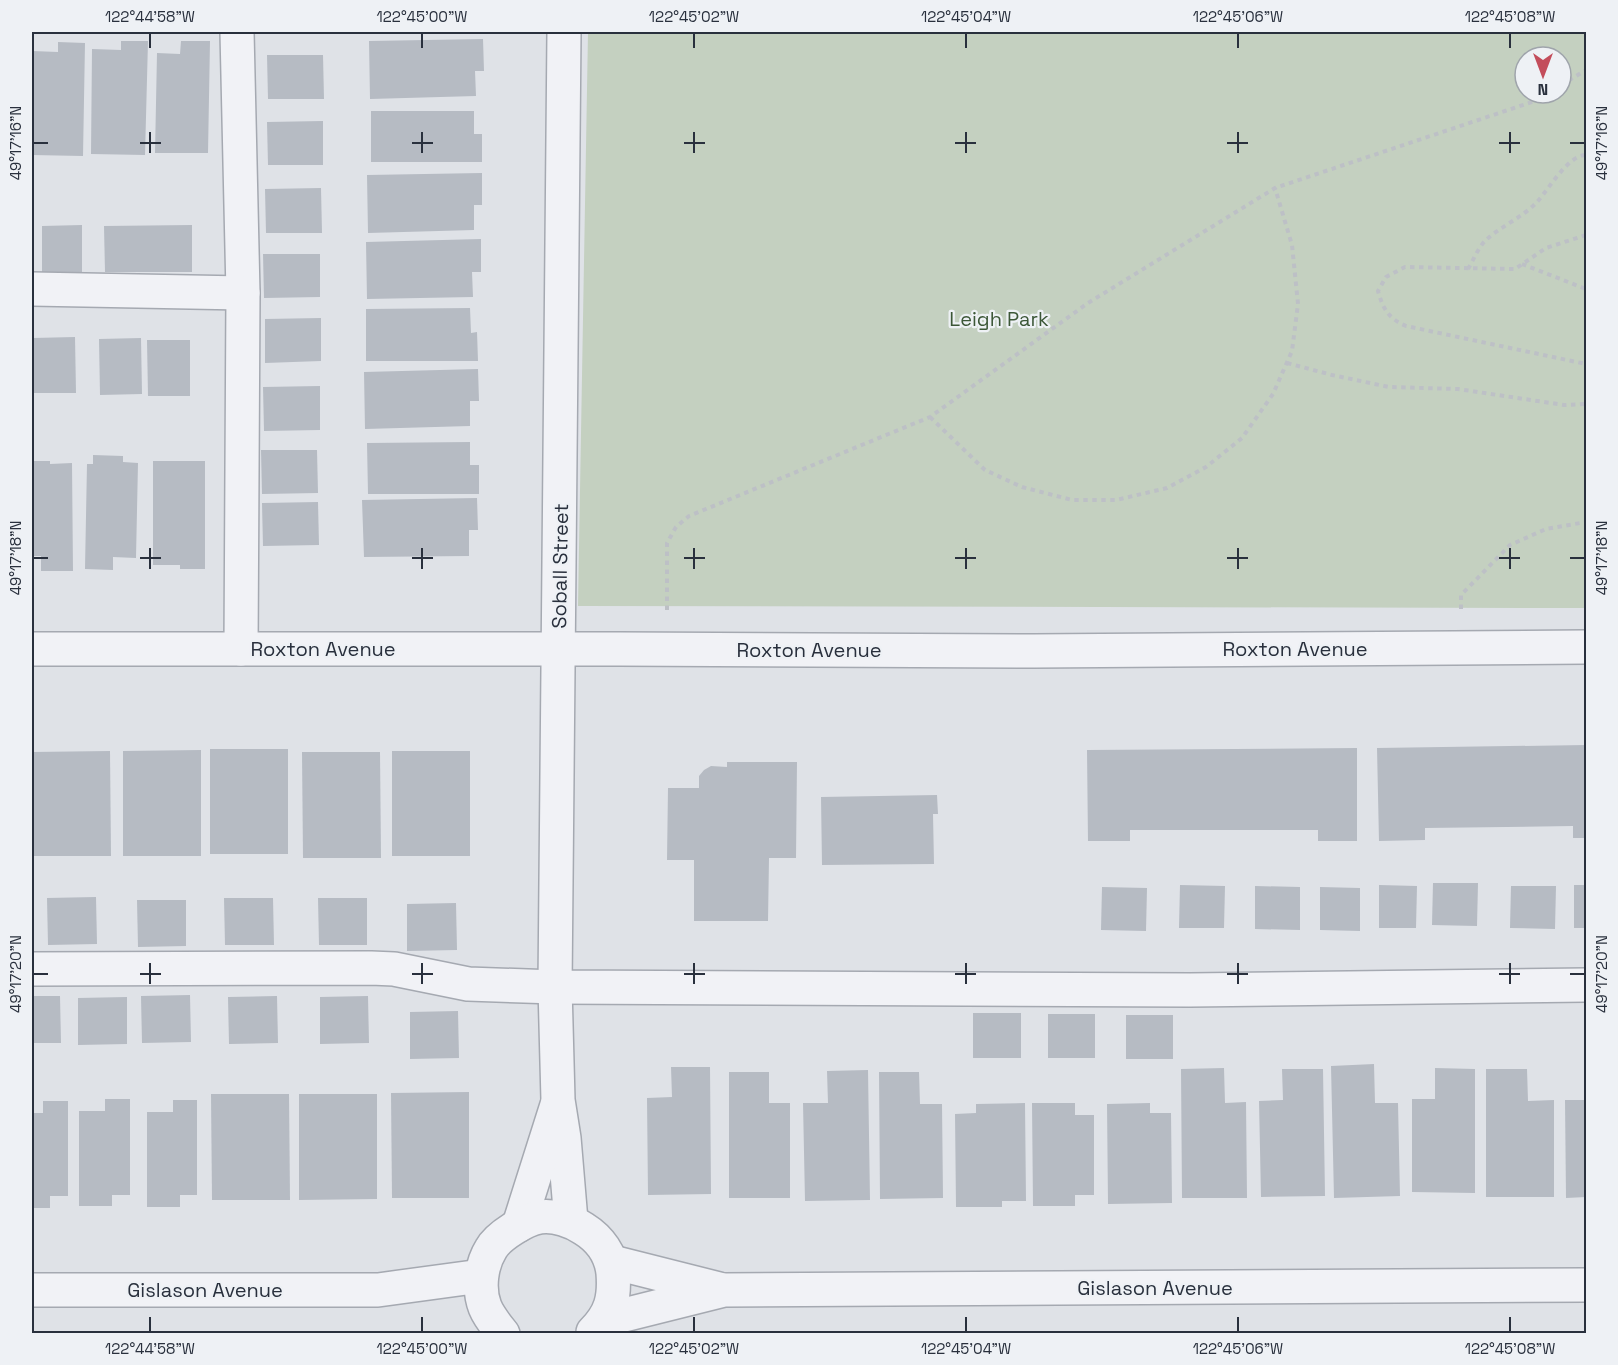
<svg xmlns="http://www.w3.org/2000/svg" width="1618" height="1365" viewBox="0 0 1618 1365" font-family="'Space Grotesk',sans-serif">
	<rect width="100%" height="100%" fill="#dfe2e7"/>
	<path fill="#c4d0c0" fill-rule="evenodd" d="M588,32h998v576l-1008,-2zM1525,57h36v36h-36z"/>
	<g fill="#b6bbc3">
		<path d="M483,39l1,32h-9l1,25 -106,3 -1,-58z"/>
		<path d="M121,41h27l-3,114 -54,-1 1,-105 29,1z"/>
		<path d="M181,41h29l-2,112h-53l2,-100 23,1z"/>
		<path d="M58,42l27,1 -2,113 -51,-1v-104l26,1z"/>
		<path d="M267,55h56l1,44h-56z"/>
		<path d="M371,111h103v23h8v28h-111z"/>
		<path d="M323,121v44h-55l-1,-43z"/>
		<path d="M482,173v32h-8v25l-106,3 -1,-58z"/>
		<path d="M321,188l1,45h-56l-1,-44z"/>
		<path d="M82,225v47h-40v-46z"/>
		<path d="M192,225v47h-87l-1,-46z"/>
		<path d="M481,239v33h-9l1,25 -106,2 -1,-57z"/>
		<path d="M263,254h57v43l-56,1z"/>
		<path d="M470,308l1,25 6,-1 1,29h-112v-52z"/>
		<path d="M321,318v43l-56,2v-44z"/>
		<path d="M75,337l1,56h-42l-1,-55z"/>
		<path d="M141,338l1,56 -42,1 -1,-56z"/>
		<path d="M147,340h43v56h-42z"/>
		<path d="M478,369l1,32h-9v25l-105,3 -1,-57z"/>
		<path d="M320,386v44l-56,1 -1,-44z"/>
		<path d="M470,442v23h9v29h-111l-1,-51z"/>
		<path d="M261,450h56l1,43 -56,1z"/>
		<path d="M93,455l30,1v6l15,1 -2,95 -23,-1v13l-28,-1 2,-105h6z"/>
		<path d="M32,461h18v3l22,-1 1,108h-32v-15h-9z"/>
		<path d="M153,461h52v108h-25v-4h-27z"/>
		<path d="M477,498l1,32h-9v26l-105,1 -2,-57z"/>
		<path d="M318,502l1,43 -56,1 -1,-43z"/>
		<path d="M1586,745v93h-13v-12l-148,2v12l-46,1 -2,-93z"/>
		<path d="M1357,748v93h-39v-11h-188v11h-42l-1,-91z"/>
		<rect x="210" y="749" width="78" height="105"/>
		<path d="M201,750v106h-78v-105z"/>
		<path d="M110,751l1,105h-78l-1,-104z"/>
		<rect x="392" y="751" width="78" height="105"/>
		<path d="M302,752h78l1,106h-78z"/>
		<path d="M727,762h70l-1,96h-27l-1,63h-74v-61h-27l1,-72h31v-12l5,-6 7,-4 16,1z"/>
		<path d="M937,795l1,19h-5l1,50 -112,1 -1,-68z"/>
		<path d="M1433,883h45l-1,43 -45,-1z"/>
		<path d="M1180,885l45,1 -1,42h-45z"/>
		<path d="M1379,885l38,1 -1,42h-37z"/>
		<rect x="1574" y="885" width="12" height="43"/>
		<path d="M1255,886l45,1v43l-45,-1z"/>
		<path d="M1511,886h45l-1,43 -45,-1z"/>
		<path d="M1102,887l45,1 -1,43 -45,-1z"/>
		<path d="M1320,887l40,1v43l-40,-1z"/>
		<path d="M96,897l1,47 -49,1 -1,-47z"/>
		<path d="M224,898h49l1,47h-49z"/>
		<path d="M318,898h49v47h-48z"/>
		<path d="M137,900h49v46l-48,1z"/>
		<path d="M456,903l1,47 -50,1v-47z"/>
		<path d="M190,995l1,47 -49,1 -1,-47z"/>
		<path d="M32,996h28l1,47h-29z"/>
		<path d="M277,996l1,47 -49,1 -1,-47z"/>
		<path d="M368,996l1,47 -49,1v-47z"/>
		<path d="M127,997v47l-49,1v-47z"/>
		<path d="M458,1011l1,47 -49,1v-47z"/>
		<rect x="973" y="1013" width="48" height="45"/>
		<rect x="1048" y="1014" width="47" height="44"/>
		<rect x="1126" y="1015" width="47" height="44"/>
		<path d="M1374,1064l1,39h23l2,93 -66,2 -3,-132z"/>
		<path d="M671,1067h39l1,127 -63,1 -1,-97 25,-1z"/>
		<path d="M1224,1068l1,35 21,-1 1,96h-65l-1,-129z"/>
		<path d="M1435,1068l40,1v124l-63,-1v-93h23z"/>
		<path d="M1282,1069h41l2,127 -64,1 -2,-96 24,-1z"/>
		<path d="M1486,1069h41l1,32 26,-1v97h-68z"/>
		<path d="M868,1070l2,130 -65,1 -2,-98h25l-1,-32z"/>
		<path d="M729,1072h40v31h21v95h-61z"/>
		<path d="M879,1072h40l1,32h22l1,94 -63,1z"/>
		<path d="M469,1092v106h-77l-1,-105z"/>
		<path d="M211,1094h78l1,106h-78z"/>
		<path d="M299,1094h78v105l-78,1z"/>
		<path d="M105,1099h25v96h-18v11h-33v-95h26z"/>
		<path d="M173,1100h24v95h-17v12h-33v-95h26z"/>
		<path d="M1565,1100h21v97l-20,1z"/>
		<path d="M43,1101h25v95h-18v12h-18v-95h11z"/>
		<path d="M1025,1103l1,98h-24v6h-46l-1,-93 21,-1v-9z"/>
		<path d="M1032,1103h43v12h19v80h-19v11h-42z"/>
		<path d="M1150,1103v10h21l1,90 -64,1 -1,-100z"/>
	</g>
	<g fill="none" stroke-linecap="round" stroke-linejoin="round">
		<g stroke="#a5a9b1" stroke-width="36">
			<g id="minor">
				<path d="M237,32l6,261 -2,356"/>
				<path d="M564,32l-9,955 3,113 6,38 7,83"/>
				<path d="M32,289l211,4"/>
				<path d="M32,649h587l415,2 552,-4"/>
				<path d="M32,969l339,-1 23,1 74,15 87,3 635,3 396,-5"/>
				<path d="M519,1225l38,-120"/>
				<path d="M612,1262l107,27"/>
				<path d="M32,1290h346l103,-14"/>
				<path d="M604,1320l120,-30 862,-5"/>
				<path d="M503,1334c-7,-9 -14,-17 -18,-27 -7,-18 -4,-42 6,-58 7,-13 35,-30 49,-32 15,-2 32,4 44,12 16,10 27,26 29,44 2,25 -2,41 -20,59"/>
			</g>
		</g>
		<g stroke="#bdc0c6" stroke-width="4" stroke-dasharray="4.5 4.5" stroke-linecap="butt">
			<path d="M1561,85l25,-15"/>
			<path d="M1586,235l-40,13 -31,21 -110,-2 -19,10 -8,14c5,18 11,28 28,35l180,38"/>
			<path d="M1522,264l64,25"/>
			<path d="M1468,269c5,-8 10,-21 17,-28 14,-14 37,-23 52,-39 12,-13 31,-47 49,-47"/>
			<path d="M1287,363l45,12 57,12 69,2 106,16 22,-1"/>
			<path d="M930,417l55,53 37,17 50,13h44l51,-12 39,-21 36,-29 31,-44 19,-43 6,-47 -6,-59 -17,-57"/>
			<path d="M1461,609v-14l49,-50 36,-16 40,-7"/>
			<path d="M667,610v-67l9,-16 13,-11 241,-99 158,-114 187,-115 260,-87 13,-8"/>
		</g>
		<use href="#minor" stroke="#f1f2f6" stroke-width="33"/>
	</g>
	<path fill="none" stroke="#29303d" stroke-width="2" d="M150,33v15M422,33v15M694,33v15M966,33v15M1238,33v15M1510,33v15M150,132v21M422,132v21M694,132v21M966,132v21M1238,132v21M1510,132v21M33,143h15M140,143h21M412,143h21M684,143h21M955,143h21M1227,143h21M1499,143h21M1570,143h15M150,548v21M422,548v21M694,548v21M966,548v21M1238,548v21M1510,548v21M33,558h15M140,558h21M412,558h21M684,558h21M955,558h21M1227,558h21M1499,558h21M1570,558h15M150,963v21M422,963v21M694,963v21M966,963v21M1238,963v21M1510,963v21M33,974h15M140,974h21M412,974h21M684,974h21M955,974h21M1227,974h21M1499,974h21M1570,974h15M150,1317v15M422,1317v15M694,1317v15M966,1317v15M1238,1317v15M1510,1317v15"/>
	<g text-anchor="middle" stroke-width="4.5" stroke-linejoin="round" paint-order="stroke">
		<g font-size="20" fill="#3c5737" stroke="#eef1f5">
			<text x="999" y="326">Leigh Park</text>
		</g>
		<g font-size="20" fill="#29303d" stroke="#eef1f5">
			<text transform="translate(560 566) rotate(-89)" y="7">Soball Street</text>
			<text x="323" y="656">Roxton Avenue</text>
			<text x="1295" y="656">Roxton Avenue</text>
			<text x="809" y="657">Roxton Avenue</text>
			<text x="1155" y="1295">Gislason Avenue</text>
			<text x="205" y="1297">Gislason Avenue</text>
		</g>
	</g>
	<rect width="1618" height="1365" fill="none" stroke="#eef1f5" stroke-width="66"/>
	<g transform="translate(1543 75) rotate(180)"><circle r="28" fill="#eef1f5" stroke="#9fa4ab" stroke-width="1.5"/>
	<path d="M0-4.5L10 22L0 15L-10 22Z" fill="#c34d5b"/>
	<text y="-9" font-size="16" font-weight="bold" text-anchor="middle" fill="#29303d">N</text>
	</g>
	<rect x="33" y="33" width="1552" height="1299" fill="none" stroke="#29303d" stroke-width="2"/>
	<g font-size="15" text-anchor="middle" fill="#29303d">
		<text x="150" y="22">122°44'58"W</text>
		<text x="422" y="22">122°45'00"W</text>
		<text x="694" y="22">122°45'02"W</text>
		<text x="966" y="22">122°45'04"W</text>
		<text x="1238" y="22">122°45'06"W</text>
		<text x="1510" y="22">122°45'08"W</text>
		<text transform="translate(1602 143) rotate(-90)" y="5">49°17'16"N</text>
		<text transform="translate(16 143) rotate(-90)" y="5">49°17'16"N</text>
		<text transform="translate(1602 558) rotate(-90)" y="5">49°17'18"N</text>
		<text transform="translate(16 558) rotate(-90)" y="5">49°17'18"N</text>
		<text transform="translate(1602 974) rotate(-90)" y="5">49°17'20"N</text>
		<text transform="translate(16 974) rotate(-90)" y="5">49°17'20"N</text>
		<text x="150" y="1354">122°44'58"W</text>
		<text x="422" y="1354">122°45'00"W</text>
		<text x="694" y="1354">122°45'02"W</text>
		<text x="966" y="1354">122°45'04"W</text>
		<text x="1238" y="1354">122°45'06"W</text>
		<text x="1510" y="1354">122°45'08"W</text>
	</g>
</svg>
